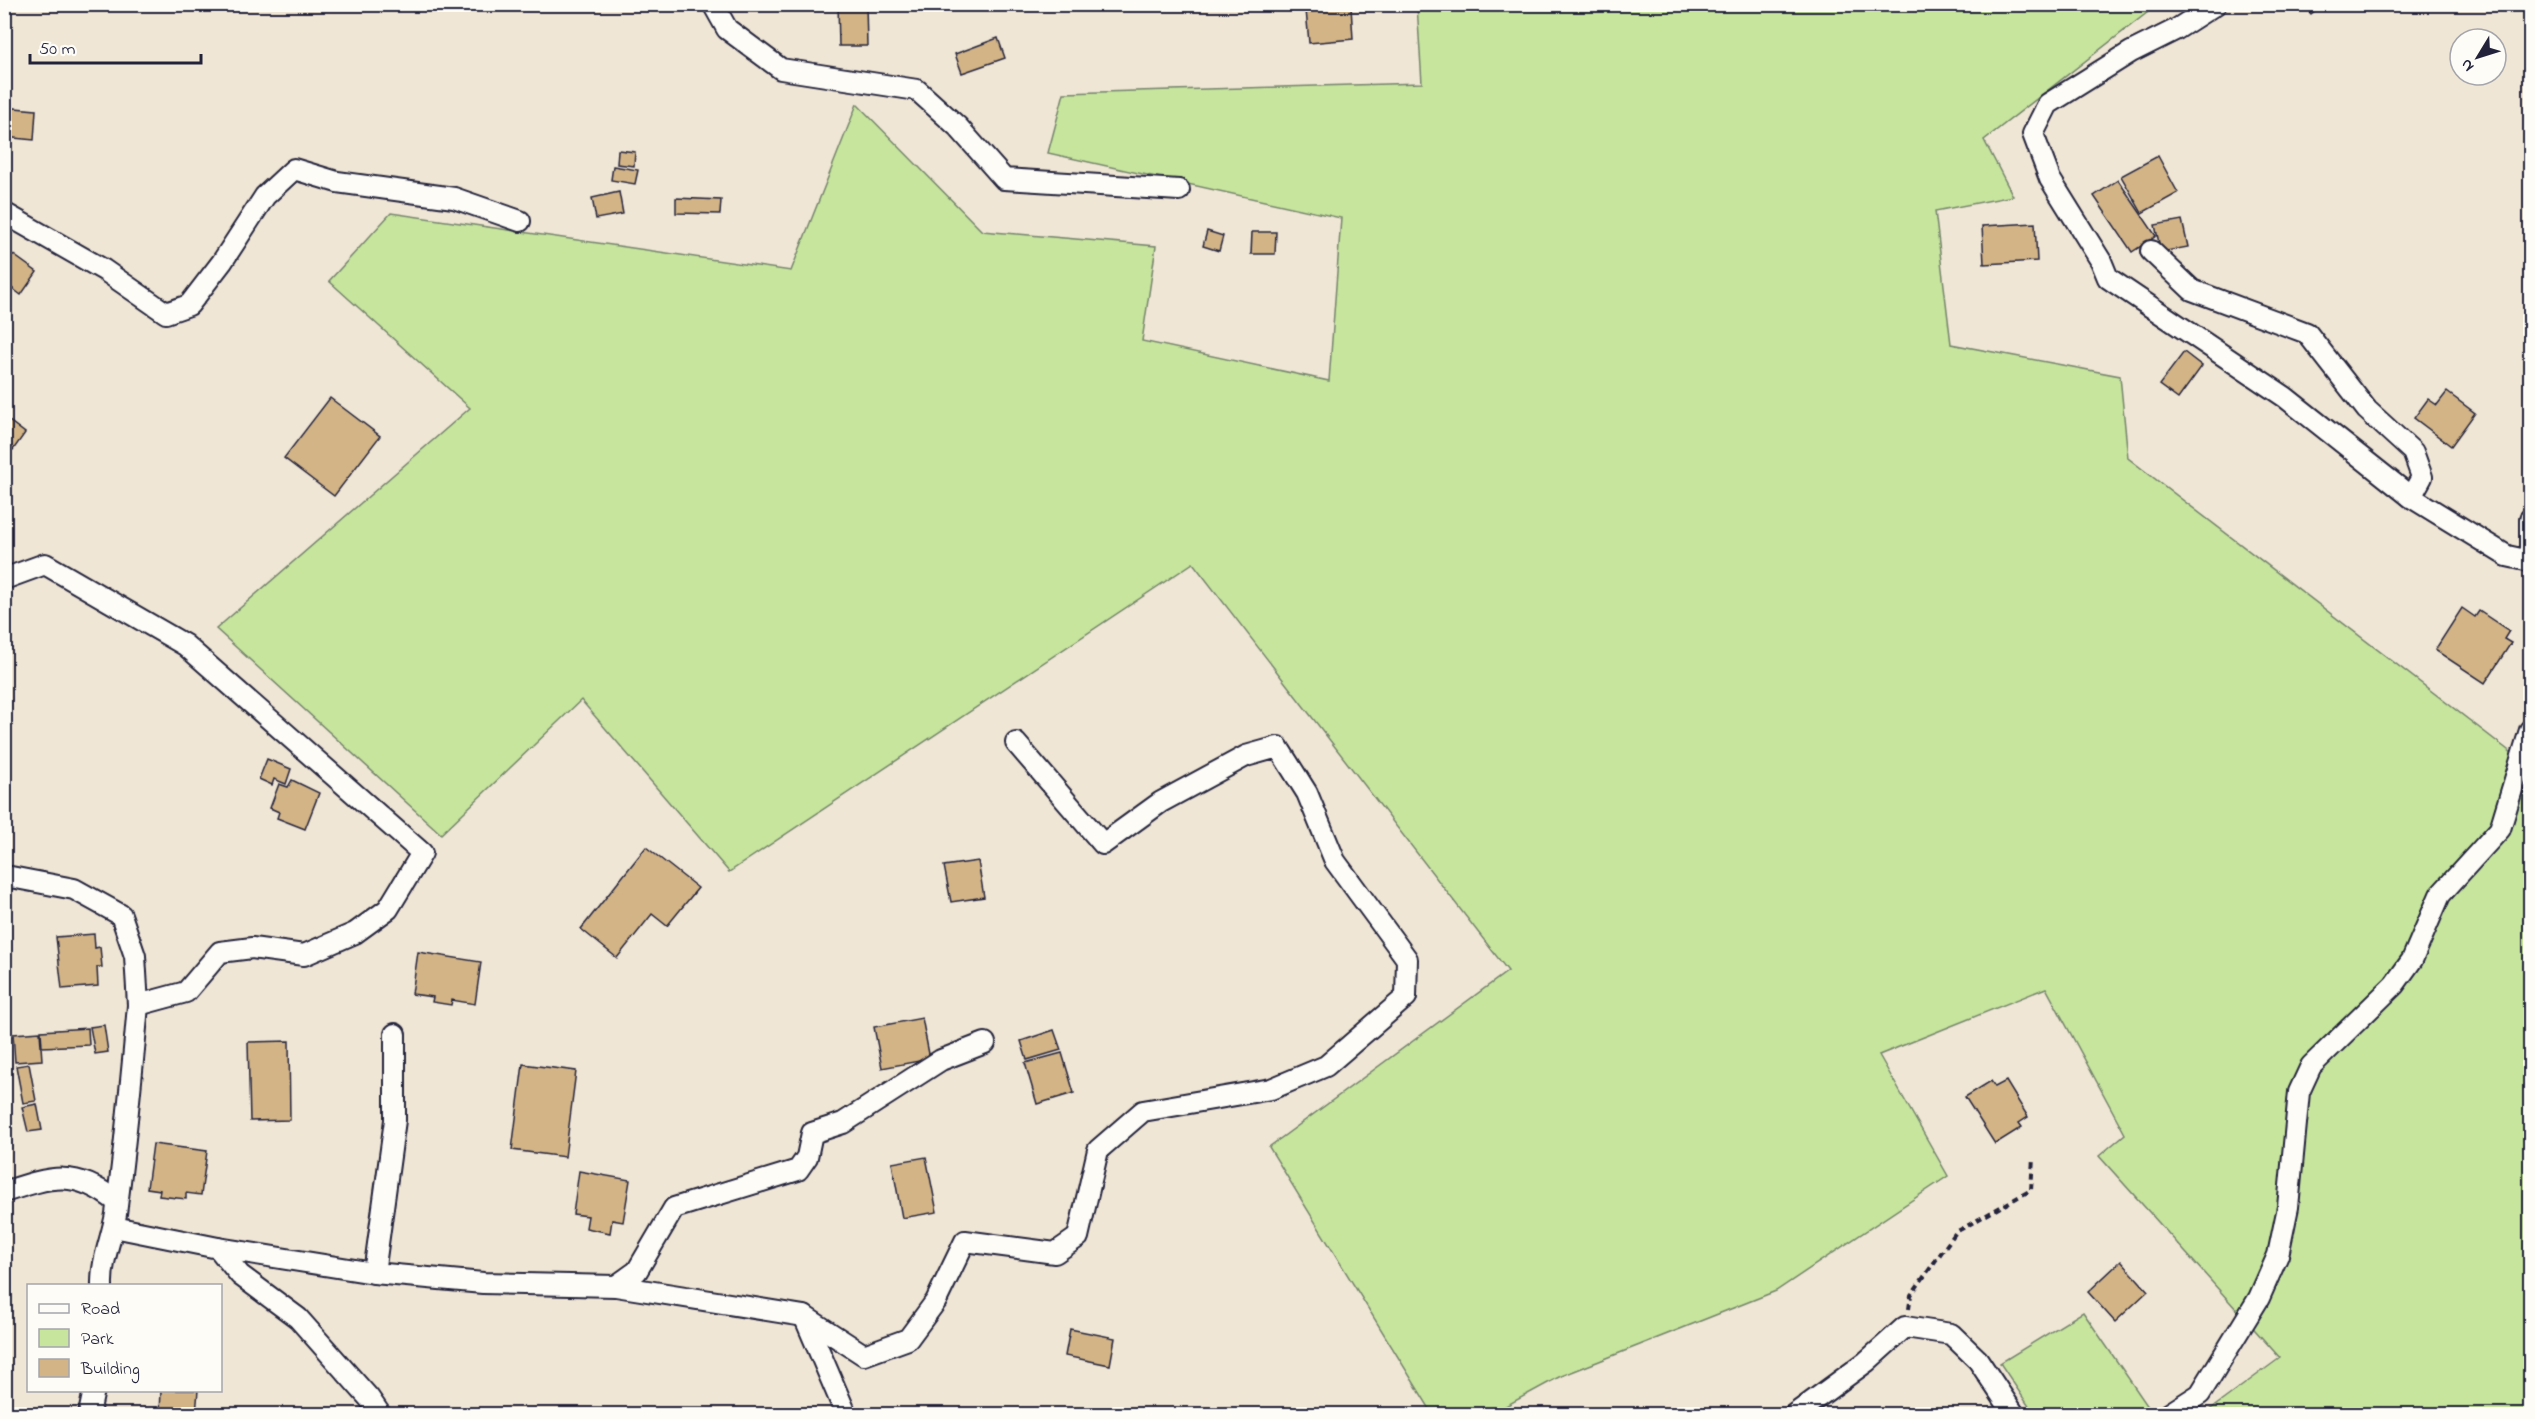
<svg xmlns="http://www.w3.org/2000/svg" width="2535" height="1419" viewBox="0 0 2535 1419" font-family="'Indie Flower',sans-serif">
	<rect width="100%" height="100%" fill="#f0e6d5"/>
	<filter id="ink" filterUnits="userSpaceOnUse"><feTurbulence type="fractalNoise" baseFrequency=".0167" numOctaves="2"/><feDisplacementMap in="SourceGraphic" scale="12" xChannelSelector="R" yChannelSelector="G"/><feConvolveMatrix kernelMatrix="1 2 1 2 8 2 1 2 1" color-interpolation-filters="sRGB"/></filter>
	<g filter="url(#ink)">
		<g fill="#c7e59d" stroke="#74846c" stroke-width="1.5">
			<path d="M1417,5h740l-173,135 29,56 -78,15 16,133 169,32 8,82 384,295 18,-20v681h-326l76,-56 -181,-202 26,-22 -79,-146 -167,67 69,121 -172,115 -217,86 -68,37h-58l-164,-267 239,-176 -315,-408 -464,309 -148,-172 -140,134 -225,-205 254,-221 -141,-127 62,-68 400,58 66,-167 125,127 174,15 -14,95 187,40 12,-163 -293,-65 16,-60 358,-10z"/>
			<path d="M2083,1312l70,102h-119l-34,-51z"/>
		</g>
		<g fill="#d2b486" stroke="#22223b" stroke-width="1.5">
			<path d="M838,4h28l1,42h-28z"/>
			<path d="M2303,4h20l-12,10z"/>
			<path d="M1351,7l2,32 -44,4 -3,-33z"/>
			<path d="M998,38l7,20 -43,15 -7,-19z"/>
			<path d="M4,107l32,3 -2,30 -30,-3z"/>
			<path d="M618,150l17,2 -1,14 -17,-2z"/>
			<path d="M2158,156l20,37 -36,20 -21,-37z"/>
			<path d="M613,166l25,4 -3,14 -24,-4z"/>
			<path d="M2118,180l38,56 -24,16 -38,-56z"/>
			<path d="M619,192l4,22 -27,5 -4,-21z"/>
			<path d="M676,198l45,2 -1,14 -44,-1z"/>
			<path d="M2182,220l6,27 -27,5 -6,-27z"/>
			<path d="M2035,223l2,38 -53,3 -2,-38z"/>
			<path d="M1207,231l16,5 -4,15 -16,-5z"/>
			<path d="M1252,232h24l-1,22h-24z"/>
			<path d="M4,248l33,24 -16,23 -17,-13z"/>
			<path d="M2184,352l18,14 -24,33 -19,-14z"/>
			<path d="M4,354l6,4 -6,8z"/>
			<path d="M2447,392l28,21 -24,33 -37,-28 14,-19 9,6z"/>
			<path d="M330,398l50,38 -46,60 -50,-38z"/>
			<path d="M4,417l21,16 -12,17 -9,-7z"/>
			<path d="M2462,608l13,9 4,-6 30,20 -5,8 7,4 -26,40 -50,-33z"/>
			<path d="M267,759l24,10 -5,15 -12,-5 -2,6 -13,-6z"/>
			<path d="M292,780l27,13 -14,36 -28,-11 2,-6 -9,-4 9,-24 9,3z"/>
			<path d="M646,847l52,41 -31,38 -15,-12 -35,44 -36,-29z"/>
			<path d="M978,861l6,36 -33,5 -7,-36z"/>
			<path d="M94,934l1,14 5,-1 2,20h-5l1,19 -36,3 -6,-52z"/>
			<path d="M418,952l63,10 -6,42 -23,-4 -1,5 -19,-3 1,-5 -21,-3z"/>
			<path d="M922,1018l8,41 -48,9 -8,-41z"/>
			<path d="M104,1025l4,27 -13,2 -5,-27z"/>
			<path d="M88,1028l1,17 -47,2 -1,-16z"/>
			<path d="M1054,1030l7,20 -34,10 -6,-19z"/>
			<path d="M40,1032l2,28 -27,2 -2,-28z"/>
			<path d="M289,1041l1,79 -40,1 -2,-79z"/>
			<path d="M1062,1053l12,40 -37,11 -12,-41z"/>
			<path d="M29,1064l7,37 -13,2 -7,-37z"/>
			<path d="M523,1064l53,7 -11,86 -53,-7z"/>
			<path d="M1991,1081l4,6 11,-6 22,36 -9,6 3,4 -27,17 -30,-47z"/>
			<path d="M37,1104l5,26 -14,2 -6,-25z"/>
			<path d="M153,1144l54,7 -6,44 -15,-2v6l-27,-3 1,-6 -13,-2z"/>
			<path d="M926,1157l11,55 -35,6 -10,-55z"/>
			<path d="M579,1171l51,9 -7,42 -11,-2 -2,13 -24,-5 2,-12 -15,-2z"/>
			<path d="M2121,1261l27,30 -33,31 -27,-30z"/>
			<path d="M1070,1329l45,9 -5,27 -45,-9z"/>
			<path d="M161,1390h37l-2,24h-36z"/>
		</g>
		<g fill="none" stroke-linecap="round" stroke-linejoin="round">
			<g stroke="#22223b" stroke-width="24">
				<g id="minor">
					<path d="M713,4l14,25 54,40 136,21 41,37 46,52 175,11"/>
					<path d="M2216,4l-39,25 -46,23 -83,52 -15,30 17,45 51,82 7,17 177,119 126,100 96,59 23,5"/>
					<path d="M4,213l100,57 62,43 23,-8 33,-43 43,-66 29,-27 43,13 117,16 66,23"/>
					<path d="M2151,251l41,39 115,43 60,77 46,42 9,25 -11,20"/>
					<path d="M2530,519v43"/>
					<path d="M4,579l41,-15 140,81 237,208 -34,56 -33,24 -51,22 -52,-7 -32,4 -34,40 -48,13 -3,-49 -14,-41 -47,-26 -63,-12 -7,4"/>
					<path d="M4,1192c49,-16 71,-23 113,10"/>
					<path d="M114,1227l104,21 22,27 58,43 71,80 11,16"/>
					<path d="M218,1248l156,25 109,10 133,3 188,30 60,39 44,-16 28,-38 29,-60 90,12 23,-16 20,-87 45,-39 128,-22 55,-23 80,-69 1,-38 -72,-98 -28,-68 -29,-46 -32,9 -85,46 -58,42 -87,-101"/>
					<path d="M374,1273l21,-153v-86"/>
					<path d="M102,1286c-1,-25 10,-48 14,-72 9,-70 16,-139 22,-209"/>
					<path d="M616,1286l21,-15 37,-63 124,-38 9,-13 5,-24 31,-10 98,-63 44,-17"/>
					<path d="M804,1316l42,98"/>
					<path d="M89,1414l5,-24"/>
					<path d="M1795,1414l71,-52 39,-35 46,7 27,26 36,54"/>
					<path d="M2169,1414l31,-20 59,-96 19,-43 10,-48 11,-115 12,-26 83,-81 18,-25 28,-65 60,-66 30,-99"/>
				</g>
			</g>
			<path stroke="#22223b" stroke-width="4" stroke-dasharray="6 4.5" stroke-linecap="butt" d="M1909,1309l2,-14 45,-63 75,-42 2,-32"/>
			<use href="#minor" stroke="#fdfcf7" stroke-width="20"/>
		</g>
	</g>
	<rect width="2535" height="1419" fill="none" stroke="#fdfcf7" stroke-width="24"/>
	<rect x="12" y="12" width="2511" height="1395" fill="none" stroke="#22223b" stroke-width="2" filter="url(#ink)"/>
	<rect x="27" y="1284" width="195" height="108" fill="#fdfcf7" stroke="#a5a5ac" stroke-width="1.5"/>
	<rect x="39" y="1304" width="30" height="9" fill="#fdfcf7" stroke="#a5a5ac" stroke-width="1.5"/>
	<text x="81" y="1314" font-size="18" fill="#22223b">Road</text>
	<rect x="39" y="1329" width="30" height="18" fill="#c7e59d" stroke="#a5a5ac" stroke-width="1.5"/>
	<text x="81" y="1344" font-size="18" fill="#22223b">Park</text>
	<rect x="39" y="1359" width="30" height="18" fill="#d2b486" stroke="#a5a5ac" stroke-width="1.5"/>
	<text x="81" y="1374" font-size="18" fill="#22223b">Building</text>
	<g transform="translate(2478 57) rotate(232)"><circle r="28" fill="#fdfcf7" stroke="#a5a5ac" stroke-width="1.5"/>
	<path d="M0-4.5L10 22L0 15L-10 22Z" fill="#22223b"/>
	<text y="-9" font-size="16" font-weight="bold" text-anchor="middle" fill="#22223b">N</text>
	</g>
	<path d="M30 54v9h171v-9" fill="none" stroke="#22223b" stroke-width="3"/>
	<text x="39" y="54" font-size="18" fill="#22223b" stroke="#fdfcf7" stroke-width="4.5" paint-order="stroke">50 m</text>
</svg>
